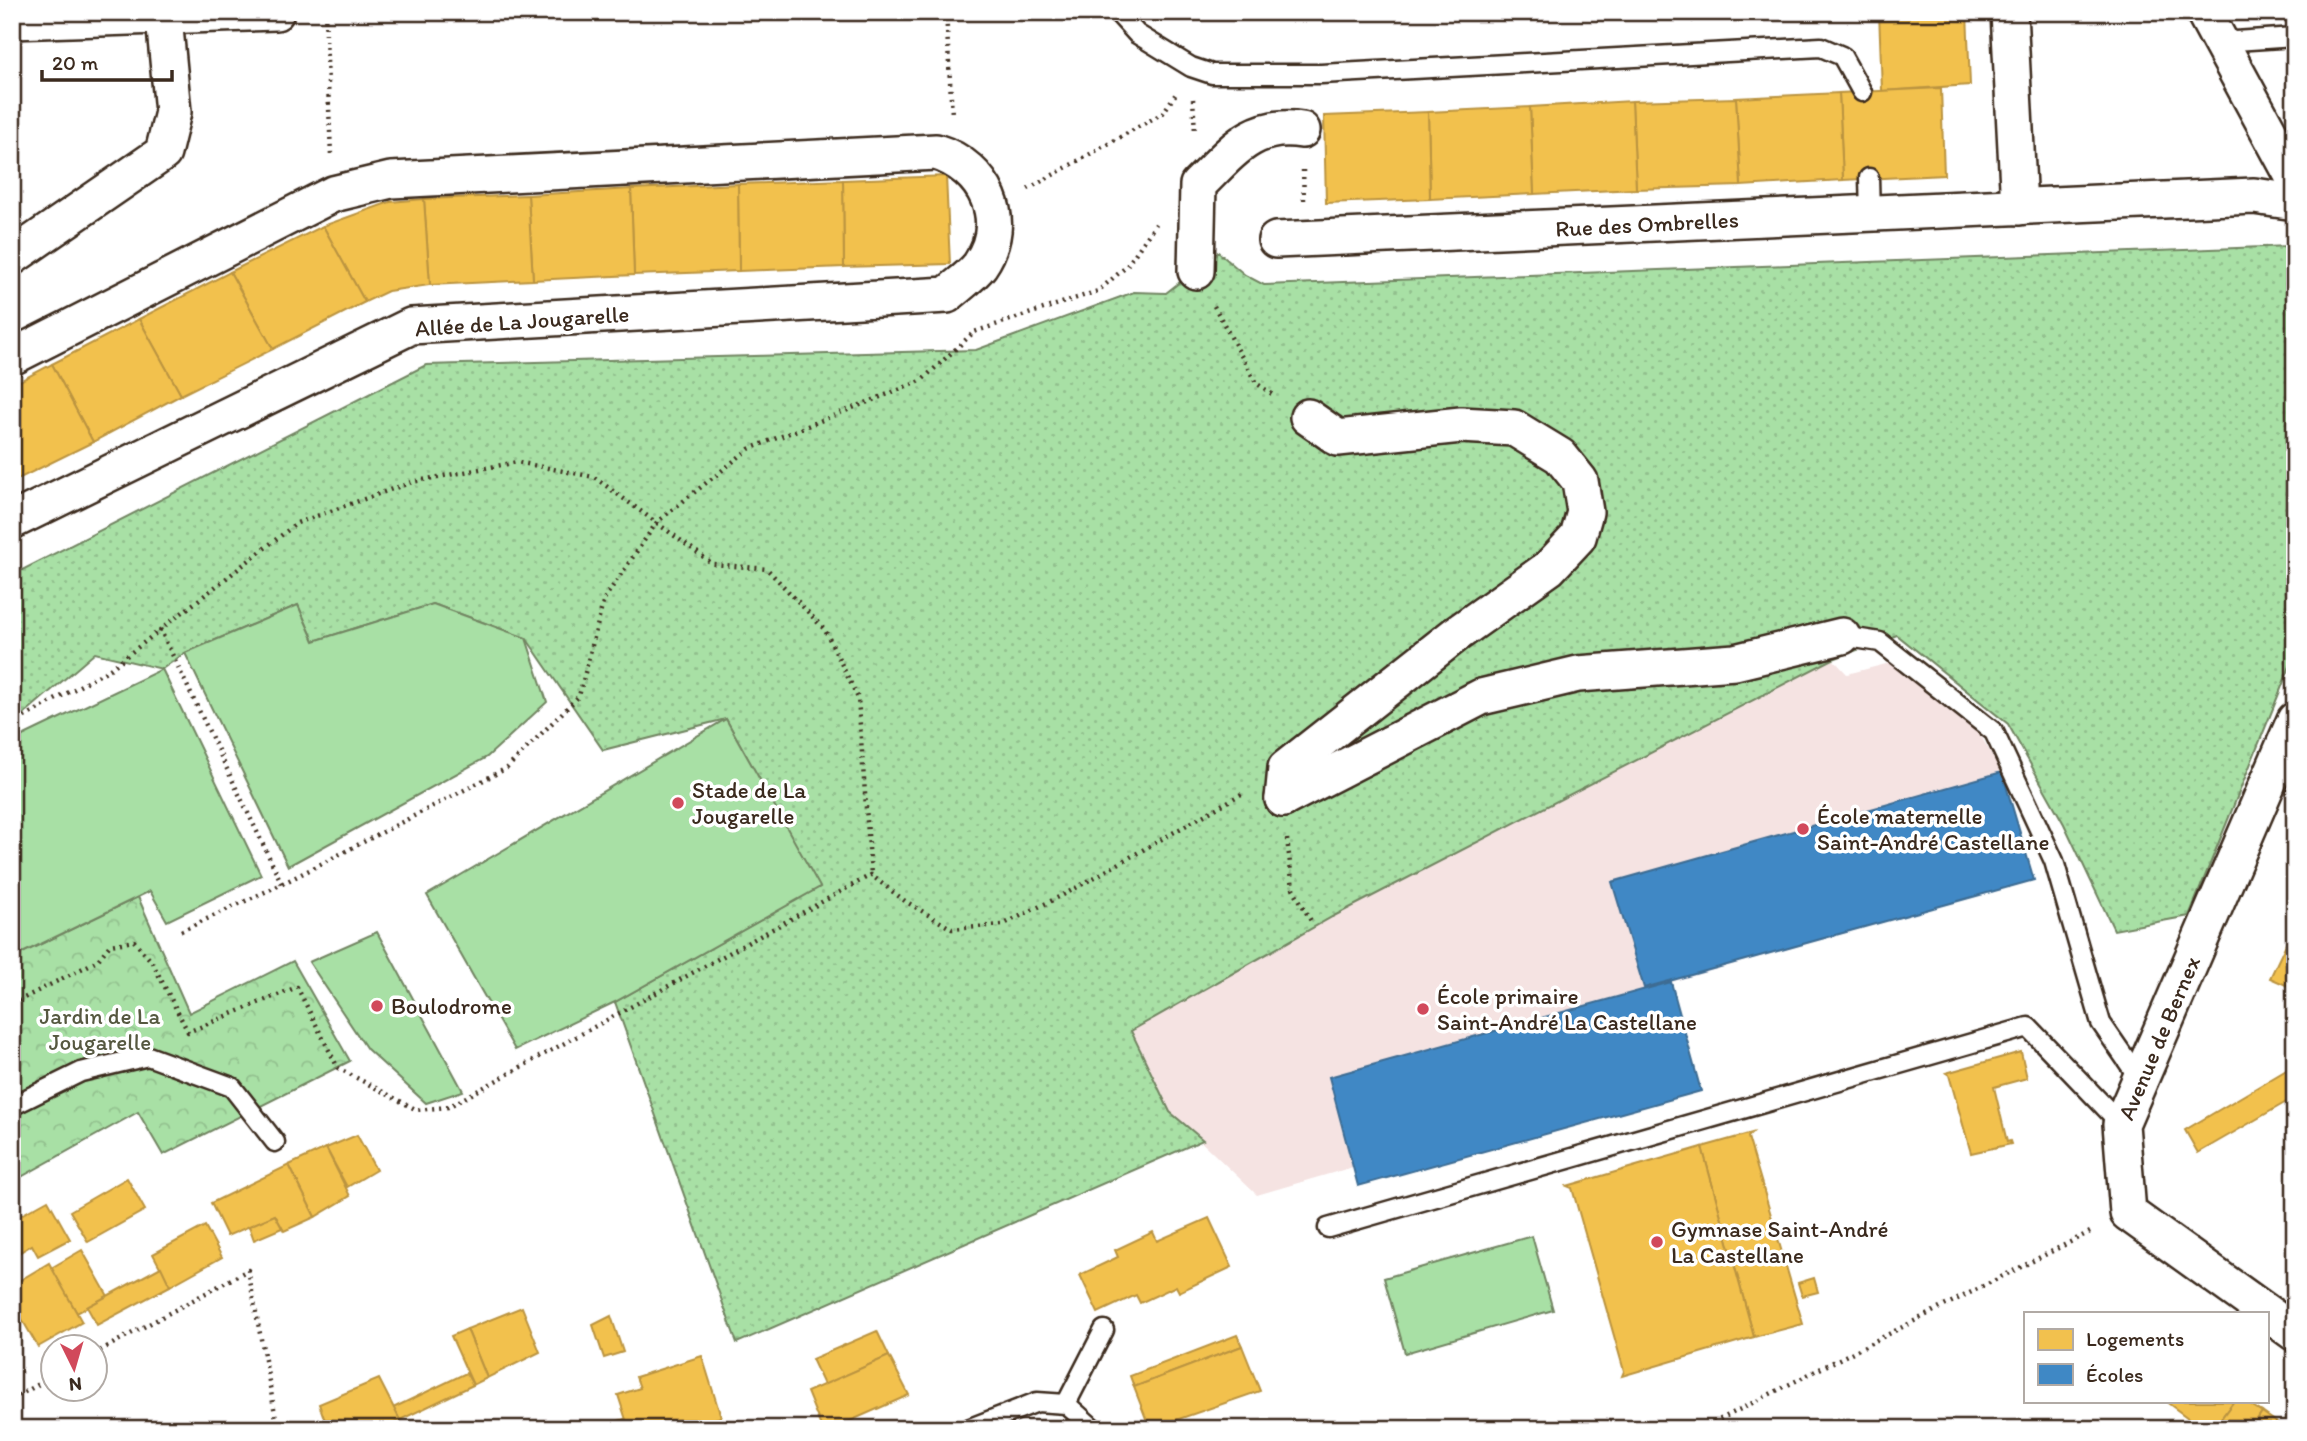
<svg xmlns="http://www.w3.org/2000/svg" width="2307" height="1441" viewBox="0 0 2307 1441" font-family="Itim,sans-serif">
	<defs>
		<pattern id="grass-dots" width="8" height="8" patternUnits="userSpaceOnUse" patternTransform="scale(1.75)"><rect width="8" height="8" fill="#a8e0a5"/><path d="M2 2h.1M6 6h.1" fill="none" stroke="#92c08e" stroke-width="1.8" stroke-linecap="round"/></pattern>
		<pattern id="park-crowns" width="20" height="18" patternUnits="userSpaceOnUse" patternTransform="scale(1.75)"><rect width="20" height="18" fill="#a8e0a5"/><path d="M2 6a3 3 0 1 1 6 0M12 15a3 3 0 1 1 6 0" fill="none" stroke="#92c08e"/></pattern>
	</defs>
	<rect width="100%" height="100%" fill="#fff"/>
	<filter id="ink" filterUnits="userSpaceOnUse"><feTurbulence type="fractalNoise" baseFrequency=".0143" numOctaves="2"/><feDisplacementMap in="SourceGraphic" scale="14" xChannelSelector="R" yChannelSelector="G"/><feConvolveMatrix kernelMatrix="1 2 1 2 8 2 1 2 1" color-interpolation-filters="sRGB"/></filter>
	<g filter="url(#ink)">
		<path fill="#f5e3e2" d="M1833,659l14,15 43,-11 89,70 23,39 32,108 -363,102 -318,185 -96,28 -87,-83 -40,-81 202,-114z"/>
		<path fill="url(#grass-dots)" stroke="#728562" stroke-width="2" d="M2290,246l5,5v403l-106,262 -75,14 -50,-106 -56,-100 -111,-89 -64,24 -501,258 -201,114 39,81 33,28 -466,203 -122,-341 204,-115 -93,-168 -123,31 -77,-112 -93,-34 -119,37 -16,-36 -113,48 -23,16 -67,-16 -83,71v-149l414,-210 550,-15 158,-58 32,1 52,-41 27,23 19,10z"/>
		<path fill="url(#park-crowns)" stroke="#728562" stroke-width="2" d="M138,897l51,116 104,-52 57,100 -187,94 -25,-43 -126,70v-224z"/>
		<g fill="#a8e0a5" stroke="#728562" stroke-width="2">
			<path d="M433,604l93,34 21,64 -60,55 -199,109 -103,-213 113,-48 16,36z"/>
			<path d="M162,669l99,206 -94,46 -17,-30 -138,67v-217z"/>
			<path d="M726,719l94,168 -205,115 -100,48 -88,-155z"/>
			<path d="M377,932l86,159 -37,12 -59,-54 -58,-87z"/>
			<path d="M1532,1236l21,74 -148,43 -21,-75z"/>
		</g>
		<g fill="#f2c14e" stroke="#bb9440" stroke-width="2">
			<path d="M1879,12h88l3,73 -88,6z"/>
			<path d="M1941,88l3,87 -101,5 -4,-87z"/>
			<path d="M1839,93l4,87 -102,6 -5,-88z"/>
			<path d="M1736,98l5,88 -105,3 -4,-88z"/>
			<path d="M1632,101l4,88 -102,5 -4,-87z"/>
			<path d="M1530,107l4,87 -104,5 -2,-87z"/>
			<path d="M1428,112l2,87 -104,4 -2,-87z"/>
			<path d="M946,176l4,88 -106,3 -1,-87z"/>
			<path d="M843,180l1,87 -105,4 -1,-87z"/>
			<path d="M738,184l1,87 -105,4 -3,-86z"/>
			<path d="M631,189l3,86 -101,5 -5,-85z"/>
			<path d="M528,195l5,85 -103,5 -6,-86z"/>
			<path d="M424,199l6,86 -42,6 -23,11 -42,-76 67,-24z"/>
			<path d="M323,226l42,76 -92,47 -43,-77z"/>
			<path d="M230,272l43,77 -92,46 -42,-76z"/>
			<path d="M139,319l42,76 -88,47 -41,-78z"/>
			<path d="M52,364l41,78 -81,40v-97z"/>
			<path d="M2295,925v64l-25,-11z"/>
			<path d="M2021,1052l6,26 -33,9 13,55 3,-1 1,3 -40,9 -22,-78 -3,-2z"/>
			<path d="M2295,1065v32l-97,56 -13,-23z"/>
			<path d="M1752,1133l-4,4 55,187 -49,13 -52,-190z"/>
			<path d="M357,1135l19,35 -29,17 -21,-39z"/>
			<path d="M1702,1147l52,190 -132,39 2,-5 -52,-183 -5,-2z"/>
			<path d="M326,1148l24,48 -35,21 -26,-52z"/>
			<path d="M289,1165l26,52 -31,14 -9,-16 -48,21 -16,-33z"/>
			<path d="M127,1178l18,32 -57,32 -18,-31z"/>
			<path d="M48,1200l22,39 -32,17 -6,-11 -20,12v-37z"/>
			<path d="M275,1215l7,13 -28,12 -5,-14z"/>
			<path d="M1209,1218l23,49 -53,25 -3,-6 -36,17 -4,-8 -38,18 -18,-38 38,-18 -3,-7 38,-18 4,9z"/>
			<path d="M205,1226l17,31 -52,29 -17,-32z"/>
			<path d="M82,1250l26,46 -31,17 -26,-45z"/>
			<path d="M49,1263l33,59 -44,25 -26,-45v-17z"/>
			<path d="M161,1267l9,19 -73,39 -10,-18z"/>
			<path d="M1814,1278l4,14 -16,4 -4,-13z"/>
			<path d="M522,1307l18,45 -53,26 -20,-49z"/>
			<path d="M611,1316l12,36 -19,6 -11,-33z"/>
			<path d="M467,1329l20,49 -14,7 -22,-49z"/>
			<path d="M877,1331l12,25 -65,29 -12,-26z"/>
			<path d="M1237,1335l5,11 -108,41 -4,-11z"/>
			<path d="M1242,1346l18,45 -110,38 -16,-42z"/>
			<path d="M702,1356l19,61 -37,12h-55l-11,-34 22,-7 -4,-11z"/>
			<path d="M889,1356l20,39 -77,34h-10l-15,-37z"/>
			<path d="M466,1373l7,12 -73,35 -7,-12z"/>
			<path d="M379,1379l21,41 -17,9h-55l-9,-25z"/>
			<path d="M2165,1401h69l-21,28h-10z"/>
			<path d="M2234,1401h11l17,11 -11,17h-26l-8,-5z"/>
			<path d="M2262,1412l24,17h-35z"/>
			<path d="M721,1417l2,7 -15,5h-24z"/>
			<path d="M625,1419l4,10h-38z"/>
		</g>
		<g fill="#3f88c5" stroke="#3e6c93" stroke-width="2">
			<path d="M2002,772l32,108 -390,108 -32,-106z"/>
			<path d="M1671,982l30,109 -343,95 -29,-109z"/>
		</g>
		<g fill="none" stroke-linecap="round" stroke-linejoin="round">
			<g stroke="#3b2a1e" stroke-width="23">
				<g id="lane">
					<path d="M1117,12l20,22 54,33 21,7h109l500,-27 21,9 20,36"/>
					<path d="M2220,42l75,-5"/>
					<path d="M1869,178l1,36"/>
					<path d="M1842,636l38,6 114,90 60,129 47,162 40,58"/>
					<path d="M12,1106l69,-34 67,-16 84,31 43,55"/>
					<path d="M1328,1228l700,-201 93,97"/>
					<path d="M1066,1404l38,-74"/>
					<path d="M968,1429l69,-27 29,2 28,25"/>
				</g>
			</g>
			<g stroke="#3b2a1e" stroke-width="40">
				<g id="street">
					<path d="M2009,12l10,195"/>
					<path d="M2204,12l91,168"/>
					<path d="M12,21l264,-9"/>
					<path d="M1276,240l978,-44 41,6"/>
					<path d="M12,257l151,-104 10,-41 -9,-94"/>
					<path d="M1196,271l2,-86c33,-32 54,-63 104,-55"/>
					<path d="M12,357l321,-163 58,-14 545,-28c49,15 75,68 44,113 -8,11 -23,21 -33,30l-536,31 -399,195"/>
					<path d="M2295,720l-174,404 7,89 167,120"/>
					<path d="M1283,799l3,-31 169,-133 94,-67 29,-31 7,-25 -5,-31 -20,-25 -46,-28 -53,-3 -123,13 -30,-21"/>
					<path d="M1283,799l198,-102 97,-23 157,-12 107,-26"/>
				</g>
			</g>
			<g stroke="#3b2a1e" stroke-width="4.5" stroke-dasharray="2 5" stroke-linecap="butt">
				<path d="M325,12l6,143"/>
				<path d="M946,12l6,103"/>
				<path d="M1691,21l11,-9"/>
				<path d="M1193,99l2,33"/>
				<path d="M1303,170l1,30"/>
				<path d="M1028,189l135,-76 14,-21"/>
				<path d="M1214,306l42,77 19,13"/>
				<path d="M160,629l122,255"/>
				<path d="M12,724l98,-55 187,-146 115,-41 105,-20 77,15 119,87 54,5 58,61 33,68 13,177"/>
				<path d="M1287,839l6,49 18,33"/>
				<path d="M181,931l101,-47 225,-116 72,-72 25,-97 53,-77 92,-73 172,-68 53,-49 124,-41 28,-24 30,-43"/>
				<path d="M12,1004l85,-43 13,-16 24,-4 18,21 36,70 109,-45 41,81 79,42 31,-3 423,-232 34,26 47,28 50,-4 65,-32 176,-100"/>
				<path d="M94,1354l154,-84 30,159"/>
				<path d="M12,1399l40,-22"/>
				<path d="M1701,1429l393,-199"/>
			</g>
			<use href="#lane" stroke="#fff" stroke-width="18"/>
			<use href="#street" stroke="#fff" stroke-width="35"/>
		</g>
	</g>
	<g fill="#d1495b" stroke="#fff" stroke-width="2.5">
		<circle cx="678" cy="803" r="7"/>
		<circle cx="1803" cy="829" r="7"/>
		<circle cx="377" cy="1006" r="7"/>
		<circle cx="1423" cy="1009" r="7"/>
		<circle cx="1657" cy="1242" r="7"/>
	</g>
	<g text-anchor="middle" stroke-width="7" stroke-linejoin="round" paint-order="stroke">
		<g font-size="23" fill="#3b2a1e" stroke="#fff">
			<text transform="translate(1647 224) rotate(-3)" y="8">Rue des Ombrelles</text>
			<text transform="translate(522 321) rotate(-4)" y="8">Allée de La Jougarelle</text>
			<text transform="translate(2159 1038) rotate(-67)" y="8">Avenue de Bernex</text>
		</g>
		<g font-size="23" fill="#3b2a1e" stroke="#fff" text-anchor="start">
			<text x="692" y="798">Stade de La<tspan x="692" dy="26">Jougarelle</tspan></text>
			<text x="1817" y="824">École maternelle<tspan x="1817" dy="26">Saint-André Castellane</tspan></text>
			<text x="1437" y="1004">École primaire<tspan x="1437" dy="26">Saint-André La Castellane</tspan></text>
			<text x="391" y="1014">Boulodrome</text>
			<text x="1671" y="1237">Gymnase Saint-André<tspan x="1671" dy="26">La Castellane</tspan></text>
		</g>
		<g font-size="23" fill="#565840" stroke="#fff">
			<text x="100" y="1024">Jardin de La<tspan x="100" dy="26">Jougarelle</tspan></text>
		</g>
	</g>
	<rect width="2307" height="1441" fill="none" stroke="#fff" stroke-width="42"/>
	<rect x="21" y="21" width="2265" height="1399" fill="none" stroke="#3b2a1e" stroke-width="2.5" filter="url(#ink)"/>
	<rect x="2024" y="1312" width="245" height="91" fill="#ffffff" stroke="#b1aaa5" stroke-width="2"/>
	<rect x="2038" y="1329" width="35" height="21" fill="#f2c14e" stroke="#b1aaa5" stroke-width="2"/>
	<text x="2086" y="1346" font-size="21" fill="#3b2a1e">Logements</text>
	<rect x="2038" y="1364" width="35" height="21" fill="#3f88c5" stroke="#b1aaa5" stroke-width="2"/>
	<text x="2086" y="1382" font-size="21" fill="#3b2a1e">Écoles</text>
	<g transform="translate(74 1368) rotate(175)"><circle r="33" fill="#ffffff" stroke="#b1aaa5" stroke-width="2"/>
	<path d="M0-5L12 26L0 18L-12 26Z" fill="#d1495b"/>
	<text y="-10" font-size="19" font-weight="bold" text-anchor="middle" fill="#3b2a1e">N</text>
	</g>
	<path d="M42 70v10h130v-10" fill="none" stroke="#3b2a1e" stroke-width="3.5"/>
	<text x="52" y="70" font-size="21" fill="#3b2a1e" stroke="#ffffff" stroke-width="5" paint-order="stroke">20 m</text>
</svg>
